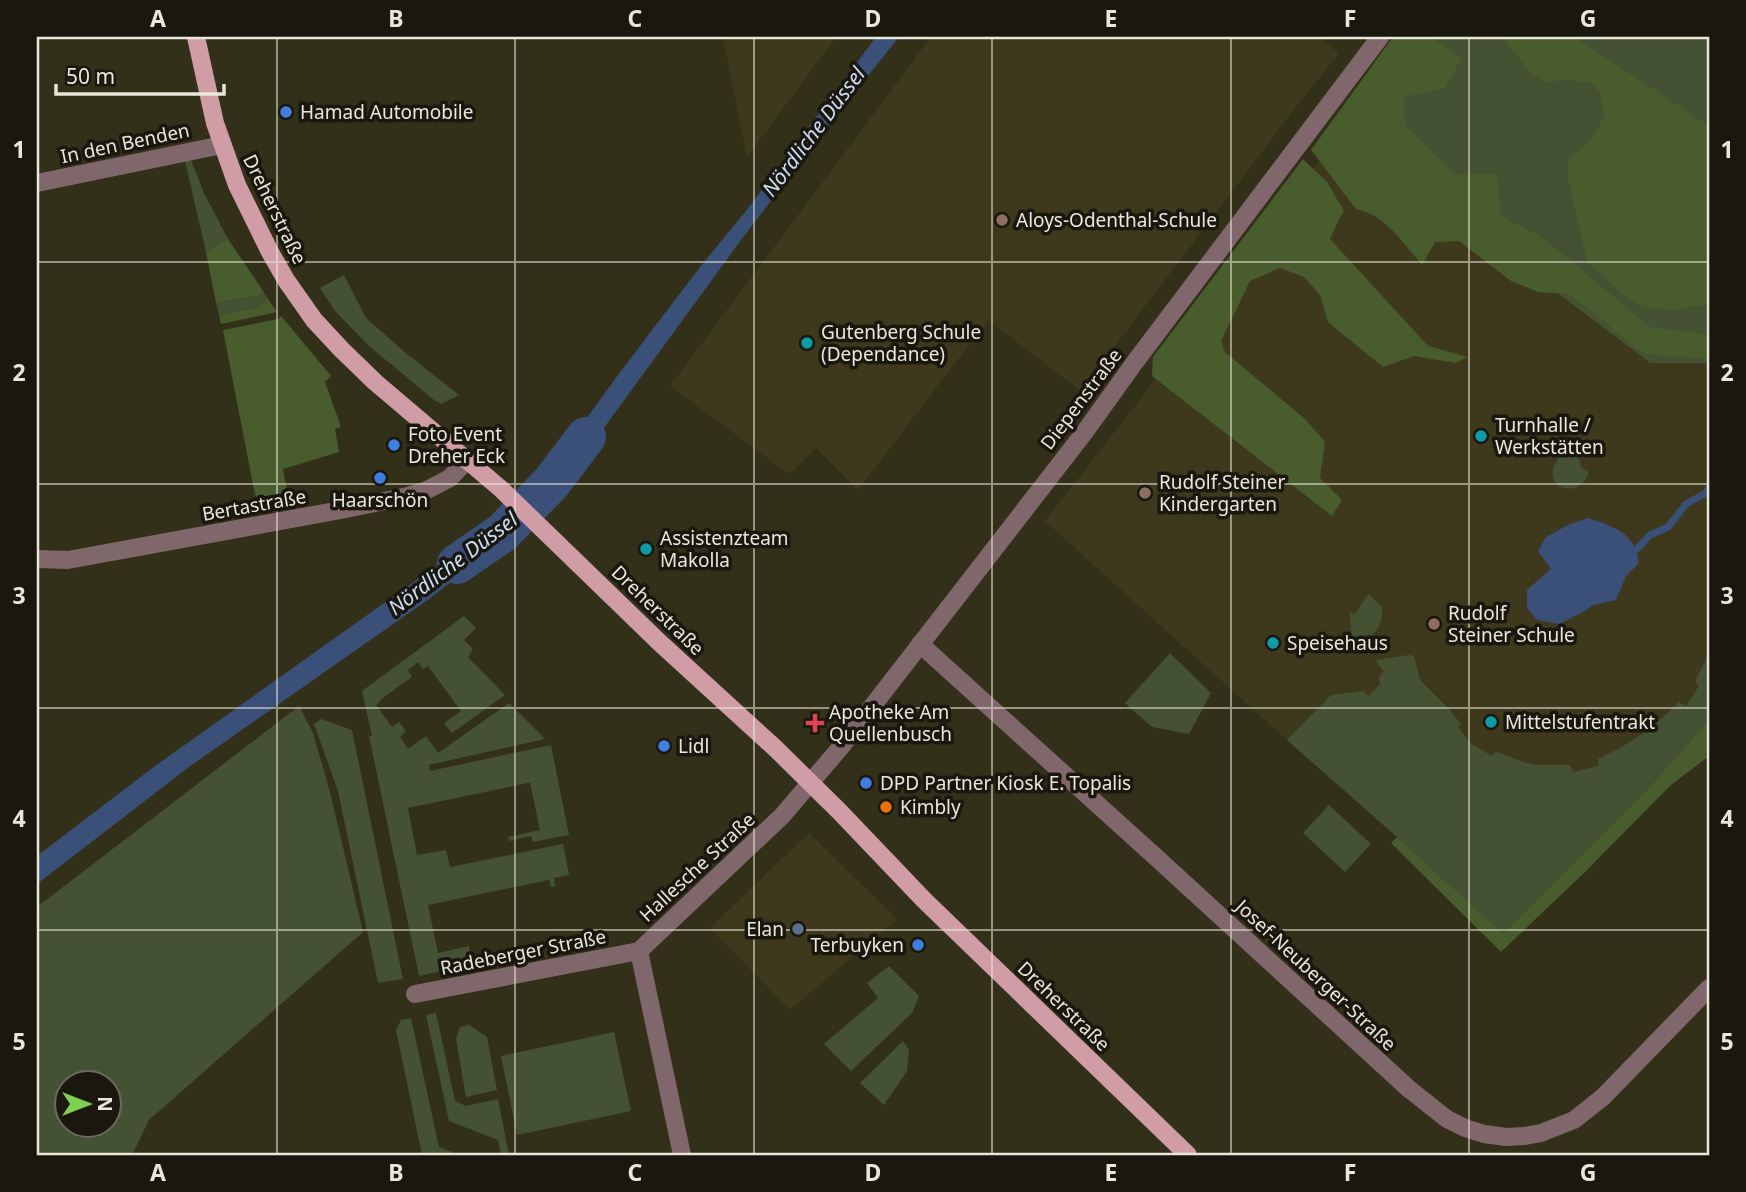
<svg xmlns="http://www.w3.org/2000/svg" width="1746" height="1192" viewBox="0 0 1746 1192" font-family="'Noto Sans',sans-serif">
	<rect width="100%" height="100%" fill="#33301a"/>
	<g fill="#3e391c">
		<path d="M723,37h113l-89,120z"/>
		<path d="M931,37h392v4l16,12 -53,67 -205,271 -93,-71 -130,170 -42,-42 -27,26 -119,-88z"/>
		<path d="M1342,130l308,233h59v364l-206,208 -106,-98 -110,-97 -242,-219 90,-115z"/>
		<path d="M809,833l88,86 -107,91 -80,-82z"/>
	</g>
	<g fill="#445132" fill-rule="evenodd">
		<path d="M1395,37h314v326h-59l-308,-233z"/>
		<path d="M191,160l13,33 24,46 -22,13 -21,-91z"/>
		<path d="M344,275l22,43 41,36 52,41 -18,9 -7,-4 -65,-54 -34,-35 -15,-23z"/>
		<path d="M263,291l5,8 -10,8 -39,8 -3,-12 41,-7z"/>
		<path d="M1563,450l15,4 3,13 8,5c-7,24 -39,21 -36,-2 1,-6 7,-14 10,-20z"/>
		<path d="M1368,594l14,13c2,20 -10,33 -29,35l-4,-30 6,2z"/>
		<path d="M464,616l12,12 -12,12 9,9 -5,8 37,38 -53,38 -8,-10 17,-12 -33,-45 -5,3 -5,-7 -10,8 4,7 -28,20 -8,8 16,22 7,-5 7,9 -6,6 8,12 18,-13 12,17 71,-50 36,36 -116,26 1,6 121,-26 18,90 -36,7 -2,-6 -22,5 -1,-4 32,-7 -10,-47h-2l-120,25 9,47 29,-5 4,17 113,-23 6,31 -15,3 1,8 -4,1 -2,-7 -121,25 10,48 31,-7 1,13 -15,4 1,5 -37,8 -50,-240h3l-10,-45z"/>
		<path d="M1170,653l41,40 -22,41 -37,-7 -27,-24z"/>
		<path d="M1709,654v66l-58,65 -148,150 -106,-98 -110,-97 44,-45 32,-4 6,5 11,-12 -1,-7 5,-6 -9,-11 34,-5 5,1 6,24 32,32 -1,1 10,10 -3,4 12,16 22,13 4,-4 31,11 11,2h32l3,7 25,-6v-7c34,-16 55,-31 81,-57l7,4 13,-20 -4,-5z"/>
		<path d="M299,706l14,27 17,59 33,140 -214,188 -17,35h-95v-248zM66,1084h42v42h-42z"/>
		<path d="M321,719l31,11 51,249 -25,4 -40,-192 -24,-67z"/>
		<path d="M1329,805l42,39 -26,28 -42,-39z"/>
		<path d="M889,966l30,30 -7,17 -61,58 -27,-27 54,-46 -11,-15z"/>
		<path d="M436,1013l19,88 11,5 32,-7 11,56h-8l-3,-15 -49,-19 -23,-106z"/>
		<path d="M411,1018l28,129 21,8h-38l-26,-125 5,-10z"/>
		<path d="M469,1025l18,12 10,53 -31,7 -10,-58 4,-12z"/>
		<path d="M614,1032l17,79 -114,24 -16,-79z"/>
		<path d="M903,1041l6,9 -2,21 -23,34 -24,-22z"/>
	</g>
	<g fill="#495c2e">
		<path d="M1393,37h37l32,20 -17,31 -41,9 1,28 51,50 41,-1 4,41 45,25 104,87 50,6 9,2v24l-64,-5 -30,-22 -10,-11 -37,-27 -30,-2 -27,-11 -52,-40 -24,1 -13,23c-19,-22 -36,-50 -66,-56l-45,-59z"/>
		<path d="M1498,37h75l81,52 55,37v178l-35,6 -29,-2 -19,-11 -39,-35 -20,-87 2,-17 20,-16 15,-25 -4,-25 -9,-9 -22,-3 -23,2 -15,-9 -28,-34z"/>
		<path d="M1303,159l24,23 17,29 -4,6 -10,22 98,107 39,11 -11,6 -42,-7 -31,11 -55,-45 -8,-27 -16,-18 -24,-9 -30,13 -29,60 4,11 81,68 19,22 -5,36 22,22 -10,16 -180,-140 1,-19z"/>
		<path d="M228,239l35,52 -5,5 -42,7 -10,-51z"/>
		<path d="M268,299l9,13 -56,12 -2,-9 39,-8z"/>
		<path d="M281,316l50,60 -6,6 16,45 -6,2 4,23 -56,17 6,32 -23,5 -11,-11 -32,-165 55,-11z"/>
		<path d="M1709,720v36l-38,29 -88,89 -82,78 -110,-109 6,-6 106,97 148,-149z"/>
	</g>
	<g fill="#3a5078">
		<path d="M876,37h23l-63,79 -92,120 -184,252 -14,-14 72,-99 82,-108 46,-56z"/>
		<path d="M1588,518c26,9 47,14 51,45l-13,13 -10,24 -23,5 -8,6 -26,13 -22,-4 -10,-12v-18l24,-21 -13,-18 8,-14 22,-12z"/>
		<path d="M494,525l13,13 -78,61 -240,168 -152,117v-28l118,-90z"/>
	</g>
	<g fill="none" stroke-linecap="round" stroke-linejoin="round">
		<path stroke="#3a5078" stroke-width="7" d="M1637,549l13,-14 18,-8 18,-23 20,-11 3,-5"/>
		<path stroke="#3a5078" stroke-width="40" d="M457,564l45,-31 49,-50 35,-46"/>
		<g stroke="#80676b" stroke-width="18">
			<path d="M37,183l185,-38"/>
			<path d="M37,559l31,1 278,-51 62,-13 19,-6 23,-12 17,-18"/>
			<path d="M920,644l239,216 250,229 38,30 18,9 19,6 22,3 19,-1 16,-3 33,-13 29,-23 106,-109"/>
			<path d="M639,951l143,-135 58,-68 244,-315 51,-71 245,-325"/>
			<path d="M639,951l43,204"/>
			<path d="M415,994l224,-43"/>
		</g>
		<path stroke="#d09da6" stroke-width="18" d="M196,37l19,86 22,62 33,67 16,28 28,40 27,29 34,33 126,107 158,153 116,106 64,63 85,89 264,255"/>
	</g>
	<path fill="none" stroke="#e9e7d9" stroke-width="2" stroke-opacity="0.55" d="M277,37v1118M515,37v1118M754,37v1118M992,37v1118M1231,37v1118M1469,37v1118M37,262h1672M37,484h1672M37,708h1672M37,930h1672"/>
	<g fill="#3f7fe0" stroke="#19170e" stroke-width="2.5">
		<circle cx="286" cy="112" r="7"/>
		<circle cx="394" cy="445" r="7"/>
		<circle cx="380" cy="478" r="7"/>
		<circle cx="664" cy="746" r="7"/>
		<circle cx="866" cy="783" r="7"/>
		<circle cx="918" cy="945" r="7"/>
	</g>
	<g fill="#8d6e63" stroke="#19170e" stroke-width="2.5">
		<circle cx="1002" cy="220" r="7"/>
		<circle cx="1145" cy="493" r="7"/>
		<circle cx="1434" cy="624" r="7"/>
	</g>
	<g fill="#0f9aa8" stroke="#19170e" stroke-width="2.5">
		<circle cx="807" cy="343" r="7"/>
		<circle cx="1481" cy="436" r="7"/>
		<circle cx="646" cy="549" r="7"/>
		<circle cx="1273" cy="643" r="7"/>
		<circle cx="1491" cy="722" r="7"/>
	</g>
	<path fill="#e0444e" stroke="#19170e" stroke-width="2.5" d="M811.5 712.5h7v7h7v7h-7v7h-7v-7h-7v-7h7z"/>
	<circle fill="#e8710a" stroke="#19170e" stroke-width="2.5" cx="886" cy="807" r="7"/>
	<circle fill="#5c6f8a" stroke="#19170e" stroke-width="2.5" cx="798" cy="929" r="7"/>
	<g text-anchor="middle" stroke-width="7" stroke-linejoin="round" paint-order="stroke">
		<g font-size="19" fill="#e9e7d9" stroke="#19170e" text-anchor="start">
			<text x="300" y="119">Hamad Automobile</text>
			<text x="1016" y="227">Aloys-Odenthal-Schule</text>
			<text x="821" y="339">Gutenberg Schule<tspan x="821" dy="22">(Dependance)</tspan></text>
			<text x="1495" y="432">Turnhalle /<tspan x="1495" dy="22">Werkstätten</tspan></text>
			<text x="408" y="441">Foto Event<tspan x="408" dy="22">Dreher Eck</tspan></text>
			<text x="1159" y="489">Rudolf Steiner<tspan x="1159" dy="22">Kindergarten</tspan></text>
			<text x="380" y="507" text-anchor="middle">Haarschön</text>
			<text x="660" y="545">Assistenzteam<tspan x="660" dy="22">Makolla</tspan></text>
			<text x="1448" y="620">Rudolf<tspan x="1448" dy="22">Steiner Schule</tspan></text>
			<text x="1287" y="650">Speisehaus</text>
			<text x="829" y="719">Apotheke Am<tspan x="829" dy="22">Quellenbusch</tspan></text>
			<text x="1505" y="729">Mittelstufentrakt</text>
			<text x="678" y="753">Lidl</text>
			<text x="880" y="790">DPD Partner Kiosk E. Topalis</text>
			<text x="900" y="814">Kimbly</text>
			<text x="784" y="936" text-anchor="end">Elan</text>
			<text x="904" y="952" text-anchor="end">Terbuyken</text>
		</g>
		<g font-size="19" fill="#e9e7d9" stroke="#19170e">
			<text transform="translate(125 143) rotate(-12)" y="7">In den Benden</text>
			<text transform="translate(275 209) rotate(64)" y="7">Dreherstraße</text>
			<text transform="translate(1081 399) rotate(-53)" y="7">Diepenstraße</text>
			<text transform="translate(254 505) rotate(-10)" y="7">Bertastraße</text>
			<text transform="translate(658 610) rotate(44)" y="7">Dreherstraße</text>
			<text transform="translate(697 867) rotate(-43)" y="7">Hallesche Straße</text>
			<text transform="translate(523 952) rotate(-11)" y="7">Radeberger Straße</text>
			<text transform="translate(1316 975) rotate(43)" y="7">Josef-Neuberger-Straße</text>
			<text transform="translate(1064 1006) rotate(44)" y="7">Dreherstraße</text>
		</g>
		<g font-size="21" font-style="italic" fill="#ccdcf7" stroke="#19170e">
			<text transform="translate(814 132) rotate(-53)" y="7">Nördliche Düssel</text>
			<text transform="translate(453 564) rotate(-37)" y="7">Nördliche Düssel</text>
		</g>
	</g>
	<rect width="1746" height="1192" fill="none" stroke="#19170e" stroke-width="77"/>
	<g transform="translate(88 1104) rotate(90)"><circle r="33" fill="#19170e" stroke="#6c6a5f" stroke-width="2"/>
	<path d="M0-5L12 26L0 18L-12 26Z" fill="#7fd052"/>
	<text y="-10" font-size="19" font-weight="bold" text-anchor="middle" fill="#e9e7d9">N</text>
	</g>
	<path d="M56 84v10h168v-10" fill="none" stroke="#e9e7d9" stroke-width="3.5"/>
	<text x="66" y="84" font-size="21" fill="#e9e7d9" stroke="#19170e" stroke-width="5" paint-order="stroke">50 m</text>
	<rect x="38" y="38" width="1670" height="1116" fill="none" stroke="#e9e7d9" stroke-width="2.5"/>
	<g font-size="23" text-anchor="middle" font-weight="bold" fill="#e9e7d9">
		<text x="158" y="27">A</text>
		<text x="396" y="27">B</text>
		<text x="635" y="27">C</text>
		<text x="873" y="27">D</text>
		<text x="1111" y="27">E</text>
		<text x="1350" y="27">F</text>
		<text x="1588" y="27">G</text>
		<text x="19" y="158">1</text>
		<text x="1727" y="158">1</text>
		<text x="19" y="381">2</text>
		<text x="1727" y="381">2</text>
		<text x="19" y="604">3</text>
		<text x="1727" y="604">3</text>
		<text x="19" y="827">4</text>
		<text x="1727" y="827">4</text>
		<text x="19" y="1050">5</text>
		<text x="1727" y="1050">5</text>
		<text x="158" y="1181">A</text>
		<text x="396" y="1181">B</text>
		<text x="635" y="1181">C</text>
		<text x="873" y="1181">D</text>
		<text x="1111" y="1181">E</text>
		<text x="1350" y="1181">F</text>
		<text x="1588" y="1181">G</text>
	</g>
</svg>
